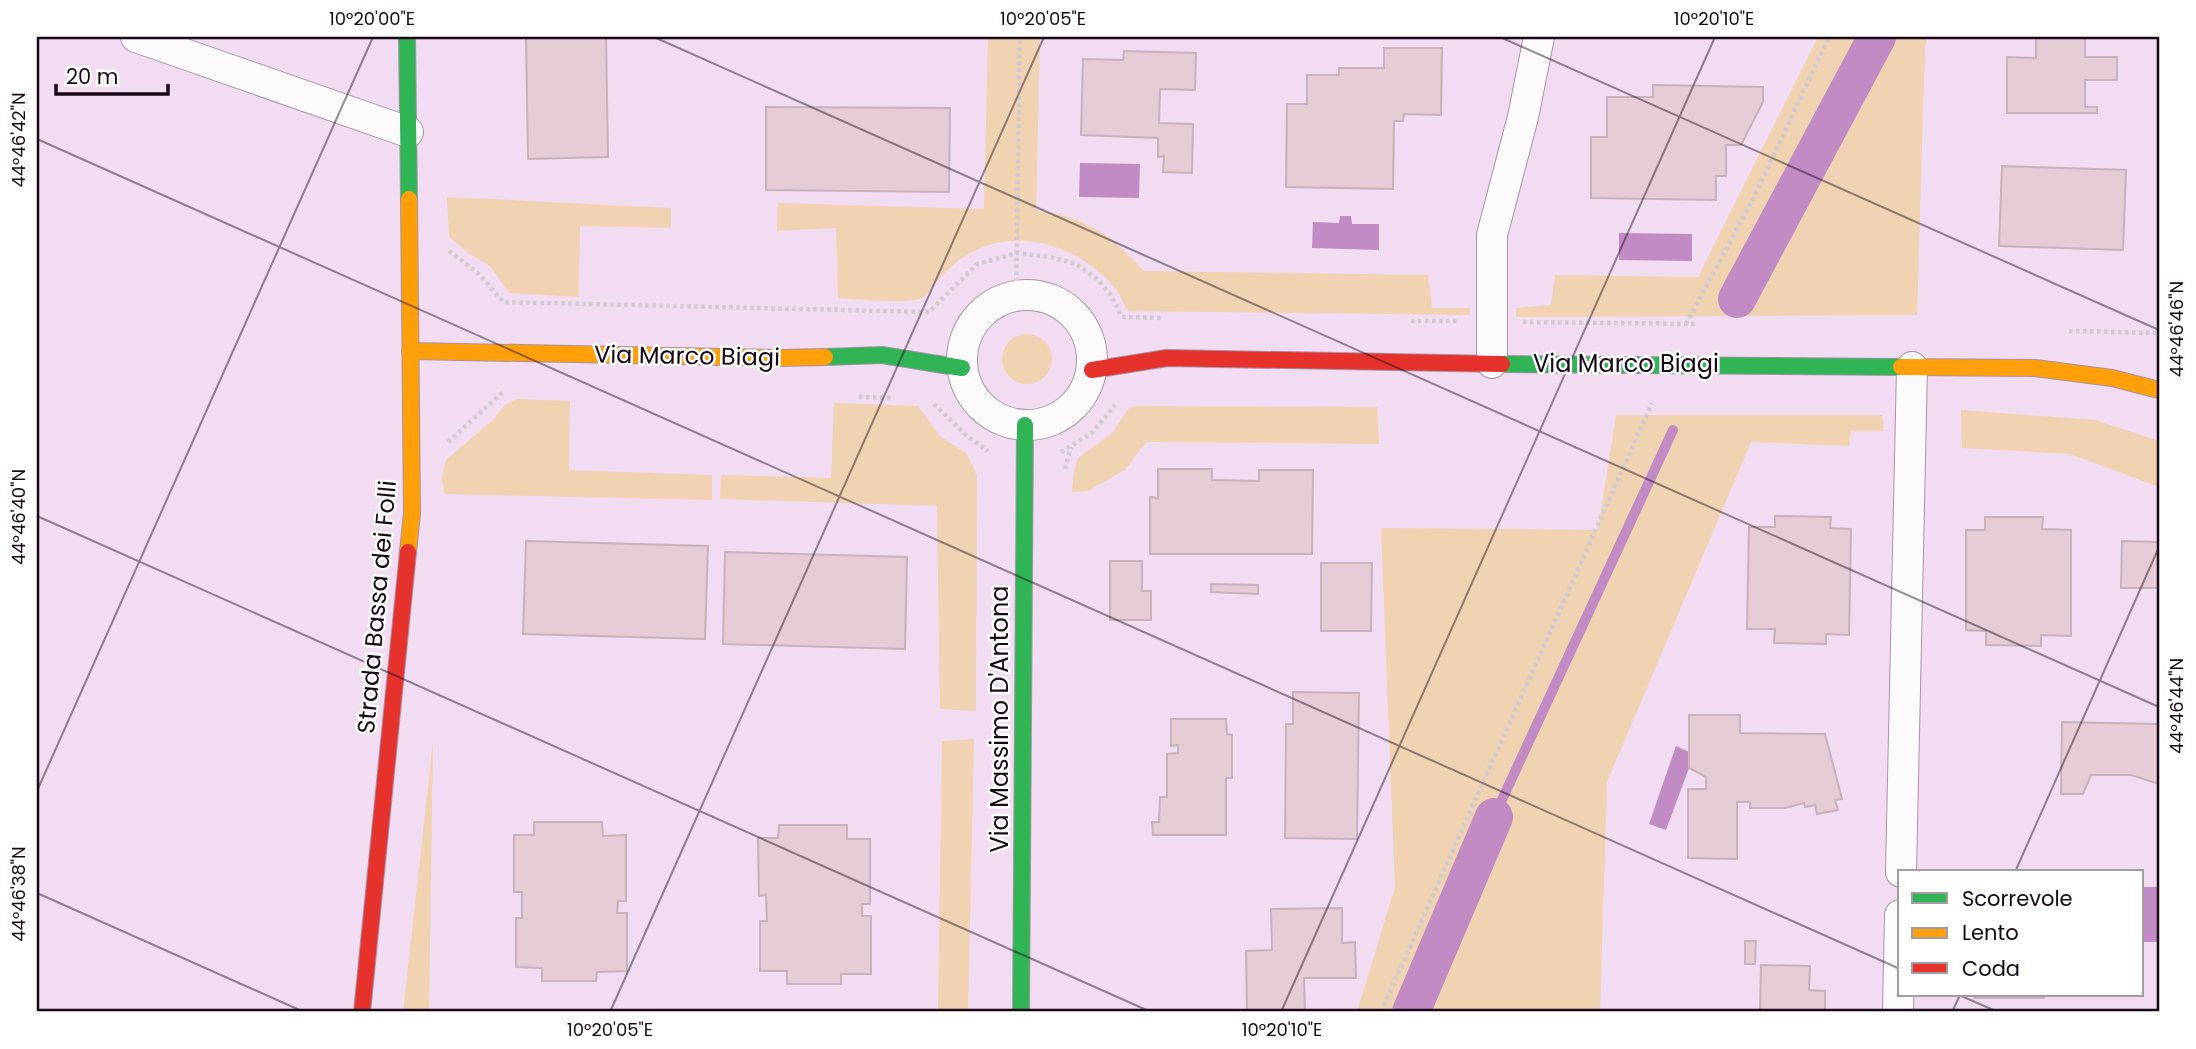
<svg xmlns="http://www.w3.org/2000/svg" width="2196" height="1049" viewBox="0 0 2196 1049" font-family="Poppins,sans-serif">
	<rect width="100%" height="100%" fill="#f1dcf2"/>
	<g fill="#f0d3b2">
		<path d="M988,37h52l-4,173c48,7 76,24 107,61l285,4 4,33h38v7l-342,-4c-4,-7 -8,-16 -13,-23 -35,-42 -95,-62 -145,-35 -13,7 -26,20 -36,31 -3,4 -6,11 -10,13 -12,8 -69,2 -86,1l-2,-70 -59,3 1,-28 206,6z"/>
		<path d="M1818,37h109l-2,10 -8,268 -401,2v-9l35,-3 4,-30 143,2z"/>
		<path d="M447,197l224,11v20l-91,-2 -1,71 -70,-4 -19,-27 -20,-12 -21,-17z"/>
		<circle cx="1027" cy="359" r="25"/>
		<path d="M517,399l53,2 -1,69 143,5v25l-268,-6 -2,-17 4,-17 47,-40 12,-15z"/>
		<path d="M834,403l84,3 22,30 27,18 10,22 -1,235 -36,-2 -3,-203 -217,-7 1,-24 110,3z"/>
		<path d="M1137,406l240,1 2,37 -233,-2 -21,28 -37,21 -16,1 2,-21 4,-13 34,-25 17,-25z"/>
		<path d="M1961,410l134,10 64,21v46l-89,-33 -108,-6z"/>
		<path d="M1616,415h266l2,16h-33l-2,15 -98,-4 -144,340 -7,230h-243l38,-125 -14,-359 217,2z"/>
		<path d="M974,739l-6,273h-30l4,-271z"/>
		<path d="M433,741l-4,271h-26z"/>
	</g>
	<g fill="#c18bc4">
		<path d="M1080,163l60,1 -1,34 -60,-1z"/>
		<path d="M1340,216h11l1,8h27v26l-67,-2 1,-26 26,1z"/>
		<path d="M1619,233l73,1v27l-73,-1z"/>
		<path d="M1676,746l13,6v16l-23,62 -17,-6z"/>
		<rect x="2142" y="887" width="17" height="55"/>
	</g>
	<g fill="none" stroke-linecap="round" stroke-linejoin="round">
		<path stroke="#c18bc4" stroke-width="10" d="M1494,817l179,-387"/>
		<g stroke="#c18bc4" stroke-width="38">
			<path d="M1737,299l140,-262"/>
			<path d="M1411,1012l83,-195"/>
		</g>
	</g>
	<g fill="#e6ccd4" stroke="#c8b2bb" stroke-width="2">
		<path d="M526,37h80l2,120 -80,2z"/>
		<path d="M2036,37h49v20h32v23h-32v27h12v6h-90v-56l29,1z"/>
		<path d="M1384,48h58l-1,67 -37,-1 -1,7h-9l-1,68 -107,-2 1,-83h20v-29h32v-7h45z"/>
		<path d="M1124,51l72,2 -1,37 -35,-1 -1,34 34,1 -1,49 -29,-1 1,-16 -6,1v-19l-77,-3 2,-76 40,1z"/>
		<path d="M1653,85l110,2v15l-22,43h-15v31h-10v24l-125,-2v-61h16v-40h46z"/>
		<path d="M766,107l184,1 -1,84 -183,-2z"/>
		<path d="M2002,166l124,4 -3,80 -124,-4z"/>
		<path d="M1158,469h54v11l47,1v-11h54l-1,84h-162v-57l8,1z"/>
		<path d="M1775,516l56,1 -1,11 21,1 -2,106 -23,-1v10l-52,-1 1,-14h-28l2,-102h26z"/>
		<path d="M1985,517h58l-1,12 29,1v106l-30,-1v11l-55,-1v-14l-20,-1v-100h19z"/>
		<path d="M526,541l182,5 -3,93 -182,-5z"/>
		<path d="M2122,541l37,1v46h-38z"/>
		<path d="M725,552l182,5 -2,92 -182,-5z"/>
		<path d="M1110,561h32v30h9v29h-41z"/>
		<path d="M1321,563h51l-1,68h-50z"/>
		<path d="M1211,584l47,1v9l-47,-2z"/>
		<path d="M1293,692l66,1 -2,146 -72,-1 1,-114h7z"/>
		<path d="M1689,715h51v18l85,1 17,65 -7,1 3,10 -21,4 -2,-9 -10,2 -1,-4 -19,5h-35v-6h-13v57l-49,-1v-69h18v-12l-17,-9z"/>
		<path d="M1171,719h55l1,15 5,1v43h-6v57h-73l-1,-13h7l1,-25h7v-43l11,-1v-8l-7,1z"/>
		<path d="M2062,722l97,2v60l-28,-9h-40l-8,19h-22z"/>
		<path d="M534,822h68l1,14 23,-1v66h-8l-1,12h10v58l-30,1 -1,9h-54v-13l-26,-1v-49h6v-26h-8v-57h20z"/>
		<path d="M779,825h68v14h23v65h-8v12h9v58h-30v10h-54v-13h-27v-50h7l-1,-26 -7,1 -1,-58h20z"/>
		<path d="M1342,908v35l13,-1 1,36h-52l1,34h-58l-1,-61 26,-1 -1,-41z"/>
		<path d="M1745,941h11l-1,23h-10z"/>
		<path d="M1761,965l49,1 -1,24 16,1v21h-65z"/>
		<rect x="1974" y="995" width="70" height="3"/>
	</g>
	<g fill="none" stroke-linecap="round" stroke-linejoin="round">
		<g stroke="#a694a6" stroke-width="32">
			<g id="street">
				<path d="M136,37l272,95"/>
				<circle cx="1027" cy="360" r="65"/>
				<path d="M1492,363v-128l31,-118 16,-80"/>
				<path d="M1901,872l11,-505"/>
				<path d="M1898,1012l2,-97"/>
			</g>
		</g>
		<g stroke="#a694a6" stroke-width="18">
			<g id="fast">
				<path d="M407,37l2,162"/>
				<path d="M825,357l57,-2 80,13"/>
				<path d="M1502,364l399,3"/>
				<path d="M1021,1012l4,-587"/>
			</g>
		</g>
		<g stroke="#a694a6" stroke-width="18">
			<g id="slow">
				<path d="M410,351l370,7 45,-1"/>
				<path d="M1901,367l134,1 77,10 47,12"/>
				<path d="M408,552l4,-39 -3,-314"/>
			</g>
		</g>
		<g stroke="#a694a6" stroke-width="18">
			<g id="jam">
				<path d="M1092,370l75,-12 335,6"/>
				<path d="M362,1012l46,-460"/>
			</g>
		</g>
		<g stroke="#d1cad1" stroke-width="4.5" stroke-dasharray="3.5 3.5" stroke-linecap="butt">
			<path d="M449,251l29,22 25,29 426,10 48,-48 40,-11 33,4 26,7 21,15 13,15 12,23 39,1"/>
			<path d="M1016,296l4,-259"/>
			<path d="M1411,321h47"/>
			<path d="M1523,322l173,2"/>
			<path d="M1686,324l66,-123 77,-164"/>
			<path d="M2069,331l90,2"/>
			<path d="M859,397l33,1"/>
			<path d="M934,404l33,32 21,15"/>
			<path d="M448,442l56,-51"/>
			<path d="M1061,452l31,-19 23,-28"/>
			<path d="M1065,469l6,-22"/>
			<path d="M1381,1012l271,-609"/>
		</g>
		<use href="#street" stroke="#fdfafd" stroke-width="30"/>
		<use href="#fast" stroke="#30b455" stroke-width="16"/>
		<use href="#slow" stroke="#ff9f0a" stroke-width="16"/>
		<use href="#jam" stroke="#e5322d" stroke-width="16"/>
	</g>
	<path fill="none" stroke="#180818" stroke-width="2" stroke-opacity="0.45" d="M654,37l1505,670M1500,37l659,293M37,139l1863,830M37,516l1114,496M37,791l336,-754M2015,872l144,-325M37,893l267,119M1959,995l39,17M610,1012l434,-975M1281,1012l434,-975M1952,1012l8,-17"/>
	<g text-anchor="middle" stroke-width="5" stroke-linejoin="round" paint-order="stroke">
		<g font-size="24" fill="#180818" stroke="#fff">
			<text transform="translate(687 356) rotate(1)" y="8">Via Marco Biagi</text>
			<text x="1626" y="372">Via Marco Biagi</text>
			<text transform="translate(377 607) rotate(-85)" y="8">Strada Bassa dei Folli</text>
			<text transform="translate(1000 719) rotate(-90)" y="8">Via Massimo D'Antona</text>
		</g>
	</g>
	<rect width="2196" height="1049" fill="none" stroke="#ffffff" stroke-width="77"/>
	<rect x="1898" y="870" width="245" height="126" fill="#ffffff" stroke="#a39ca3" stroke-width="2"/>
	<rect x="1912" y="893" width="35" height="10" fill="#30b455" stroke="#a39ca3" stroke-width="2"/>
	<text x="1962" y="906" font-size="21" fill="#180818">Scorrevole</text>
	<rect x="1912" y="928" width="35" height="10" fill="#ff9f0a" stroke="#a39ca3" stroke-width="2"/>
	<text x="1962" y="940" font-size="21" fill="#180818">Lento</text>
	<rect x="1912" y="963" width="35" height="10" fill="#e5322d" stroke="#a39ca3" stroke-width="2"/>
	<text x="1962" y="976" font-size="21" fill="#180818">Coda</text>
	<path d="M56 84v10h112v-10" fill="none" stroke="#180818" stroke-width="3.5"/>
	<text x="66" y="84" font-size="21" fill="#180818" stroke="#ffffff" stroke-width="5" paint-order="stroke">20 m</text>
	<rect x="38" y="38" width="2120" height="972" fill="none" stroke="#180818" stroke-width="2.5"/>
	<g font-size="18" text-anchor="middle" fill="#180818">
		<text x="372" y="25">10°20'00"E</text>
		<text x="1043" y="25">10°20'05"E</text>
		<text x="1714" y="25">10°20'10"E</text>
		<text transform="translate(19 140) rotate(-90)" y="6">44°46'42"N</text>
		<text transform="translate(2177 329) rotate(-90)" y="6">44°46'46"N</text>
		<text transform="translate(19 517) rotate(-90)" y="6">44°46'40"N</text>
		<text transform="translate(2177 706) rotate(-90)" y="6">44°46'44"N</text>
		<text transform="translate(19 894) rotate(-90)" y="6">44°46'38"N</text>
		<text x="610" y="1036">10°20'05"E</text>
		<text x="1282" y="1036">10°20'10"E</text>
	</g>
</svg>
